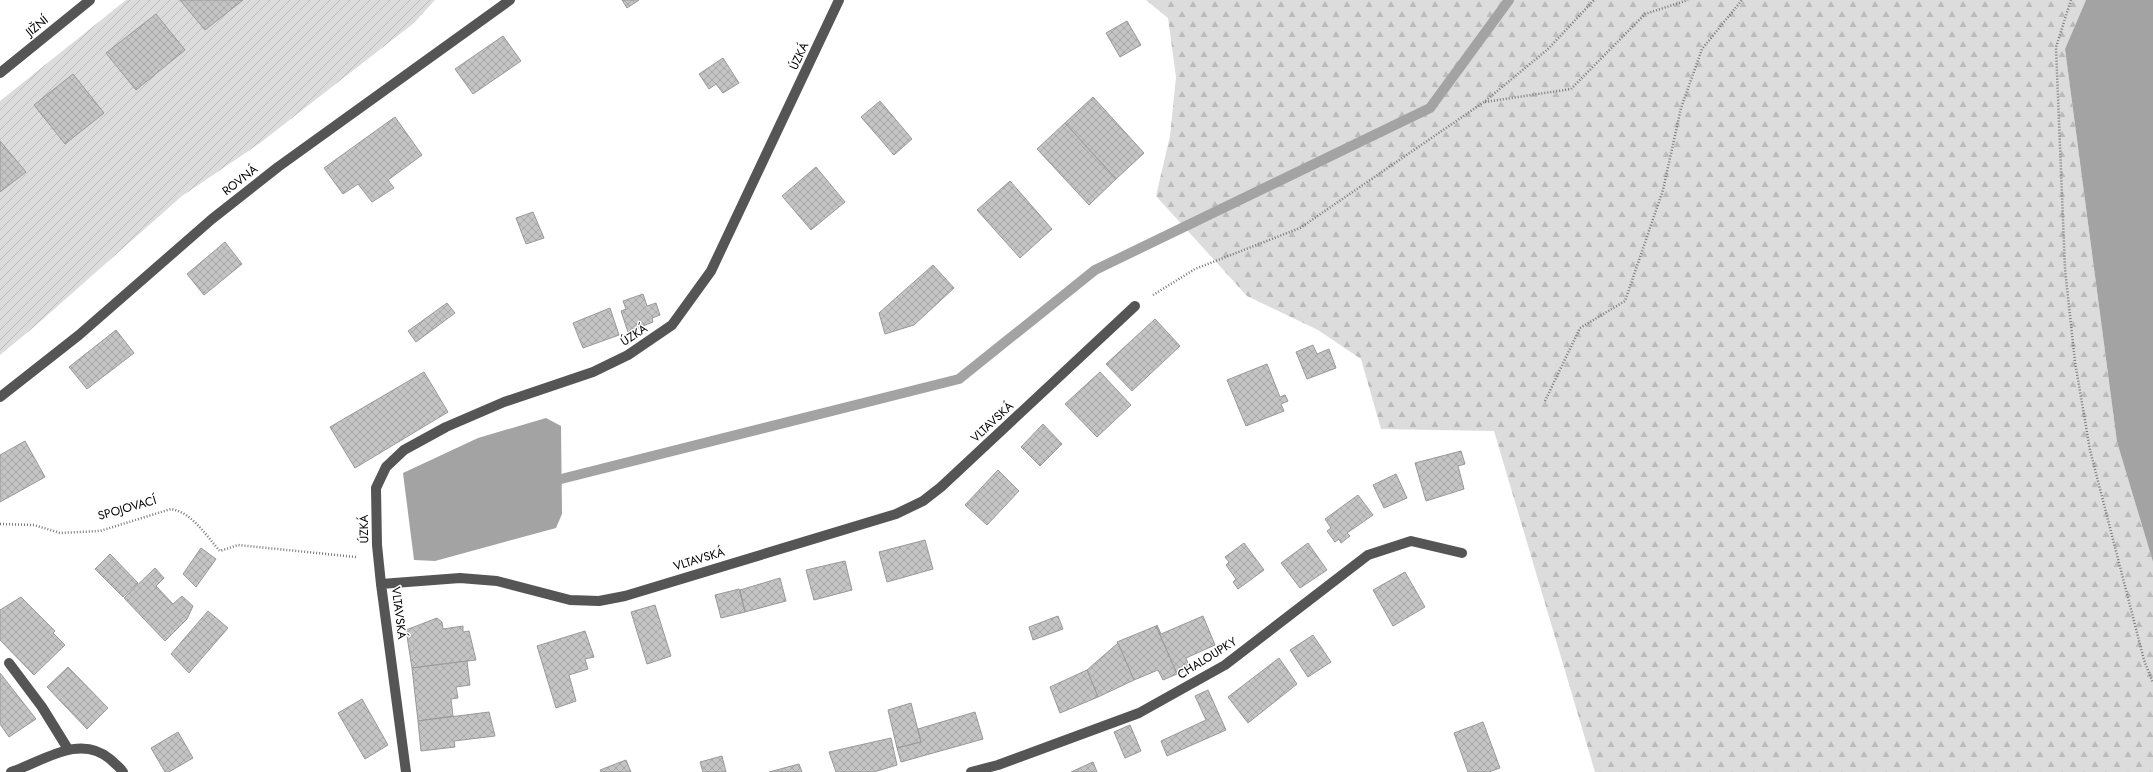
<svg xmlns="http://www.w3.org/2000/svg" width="2153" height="772" viewBox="0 0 2153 772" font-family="Jost,sans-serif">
	<defs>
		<pattern id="forest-firs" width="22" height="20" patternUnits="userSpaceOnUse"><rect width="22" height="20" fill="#dcdcdc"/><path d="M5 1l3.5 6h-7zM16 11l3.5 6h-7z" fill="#bbb"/></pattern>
		<pattern id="garden-furrows" width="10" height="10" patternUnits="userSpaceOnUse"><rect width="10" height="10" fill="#dcdcdc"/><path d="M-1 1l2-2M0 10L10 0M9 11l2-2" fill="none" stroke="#bbb"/></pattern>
		<pattern id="building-cross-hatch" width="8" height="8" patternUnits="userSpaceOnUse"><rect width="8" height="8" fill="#c4c4c4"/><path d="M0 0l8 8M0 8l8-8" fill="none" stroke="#a7a7a7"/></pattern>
	</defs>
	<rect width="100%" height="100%" fill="#fff"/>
	<path fill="url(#forest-firs)" d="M1146,0h940l-21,49 52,393 36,120v210h-558l-101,-341 -113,-2 -20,-70 -43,-29 -71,-34 -91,-100 14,-60 6,-59 -8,-59z"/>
	<path fill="url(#garden-furrows)" d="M126,0h309l-21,23 -154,120 -78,53 -148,131 -34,28v-254z"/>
	<g fill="#a3a3a3">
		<path d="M2086,0h67v562l-36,-120 -52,-393z"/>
		<path d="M546,418l15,8 1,88 -6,14 -121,33 -21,-1 -11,-87 75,-35z"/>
	</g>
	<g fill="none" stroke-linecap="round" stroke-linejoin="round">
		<path stroke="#a3a3a3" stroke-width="10" d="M561,479l398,-100 136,-109 335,-162 79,-108"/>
	</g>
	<g fill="url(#building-cross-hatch)" stroke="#999">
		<path d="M180,0h63l-38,30z"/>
		<path d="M622,0h17l-12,8z"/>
		<path d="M156,14l29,36 -49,40 -30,-37z"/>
		<path d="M1127,21l14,24 -21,12 -14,-24z"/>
		<path d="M503,36l18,25 -48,33 -18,-25z"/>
		<path d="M723,58l16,25 -16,10 -7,-9 -7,5 -10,-15z"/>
		<path d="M73,74l31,39 -39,31 -31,-39z"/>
		<path d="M1093,97l51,56 -28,26 -51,-56z"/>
		<path d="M880,101l32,38 -18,16 -33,-38z"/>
		<path d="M395,117l27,38 -34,25 6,8 -22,14 -14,-18 -15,10 -19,-26z"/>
		<path d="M1065,123l51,56 -27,26 -52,-56z"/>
		<path d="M0,141l26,31 -26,20z"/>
		<path d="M816,167l29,35 -34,28 -29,-34z"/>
		<path d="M1010,181l42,48 -32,29 -43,-48z"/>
		<path d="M533,212l11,26 -18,6 -10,-26z"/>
		<path d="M225,242l17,22 -38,31 -17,-21z"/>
		<path d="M933,265l21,23 -40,37 -29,9 -6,-21z"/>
		<path d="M643,294l4,12 9,-3 4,12 -8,3 1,4 -25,10 -7,-21 5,-2 -3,-8z"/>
		<path d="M447,303l8,10 -39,29 -8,-11z"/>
		<path d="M610,308l9,27 -36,13 -10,-25z"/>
		<path d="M1155,319l25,27 -48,45 -26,-27z"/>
		<path d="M116,330l18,23 -47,36 -18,-22z"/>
		<path d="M1313,345l4,9 12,-5 7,19 -29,11 -11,-27z"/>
		<path d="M1267,364l13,33 5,-2 3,6 -7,3 3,7 -38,15 -19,-46z"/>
		<path d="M424,372l24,40 -93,56 -25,-41z"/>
		<path d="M1100,372l31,33 -34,32 -32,-33z"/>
		<path d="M1043,424l19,20 -22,22 -19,-19z"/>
		<path d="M25,441l20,36 -45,25v-47z"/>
		<path d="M1461,451l4,13 -7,2 6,23 -38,12 -11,-38z"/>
		<path d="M998,470l21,21 -32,34 -22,-20z"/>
		<path d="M1396,474l11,24 -23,10 -11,-23z"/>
		<path d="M1358,495l15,20 -26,18 3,3 -9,7 -2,-4 -4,3 -8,-11 4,-3 -6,-9z"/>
		<path d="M925,540l8,29 -46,13 -8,-30z"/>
		<path d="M1244,543l20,27 -26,19 -5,-7 3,-3 -10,-14 3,-3 -4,-5z"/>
		<path d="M1308,543l19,27 -27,18 -19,-25z"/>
		<path d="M201,548l15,11 -20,28 -13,-13z"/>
		<path d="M110,554l28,29 -15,14 -28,-28z"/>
		<path d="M845,561l7,29 -38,10 -8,-30z"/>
		<path d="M155,568l9,10 -8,8 17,18 9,-8 11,10 -6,13 -22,22 -41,-43z"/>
		<path d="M1405,572l20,35 -32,19 -20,-36z"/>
		<path d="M780,578l6,23 -41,11 -5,-22z"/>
		<path d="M739,589l6,23 -24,6 -6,-23z"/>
		<path d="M21,597l34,34 -2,2 12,12 -31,30 -34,-35v-30z"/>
		<path d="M655,605l16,51 -24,8 -16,-52z"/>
		<path d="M208,611l20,17 -39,45 -18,-19z"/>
		<path d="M1058,616l5,13 -30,11 -4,-13z"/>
		<path d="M1203,616l12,29 -29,13 4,10 -13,6 -21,-48 1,-1 4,9z"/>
		<path d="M437,618l5,4 1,7 20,-3v6l6,-1 7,29 -64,8 -6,-38z"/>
		<path d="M1156,626l21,48 -14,6 -5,-10 -24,10 -17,-38z"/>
		<path d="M585,631l9,26 -9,2 3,10 -19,6 7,26 -20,7 -19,-62z"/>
		<path d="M1313,635l18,27 -23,15 -18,-27z"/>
		<path d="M1118,643l16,37 -36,17 -11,-27z"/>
		<path d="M1279,658l18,26 -49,39 -20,-26z"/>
		<path d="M467,661l3,24 -14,2 2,11 -7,1 2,17 -35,5 -6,-53z"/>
		<path d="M68,667l40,41 -21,21 -40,-42z"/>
		<path d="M1087,670l11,27 -38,16 -10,-26z"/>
		<path d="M0,673l36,46 -27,18 -9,-13z"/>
		<path d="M1208,690l18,40 -59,26 -6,-15 45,-21 -11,-24z"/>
		<path d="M362,699l26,46 -23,14 -27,-46z"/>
		<path d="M911,703l10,39 -24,6 -9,-38z"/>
		<path d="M489,712l6,24 -41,5 1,6 -34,4 -3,-30z"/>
		<path d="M975,712l8,27 -82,23 -4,-14 24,-6 -3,-13z"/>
		<path d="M1483,722l17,46 -11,4h-21l-14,-39z"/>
		<path d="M1130,725l11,26 -16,7 -11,-26z"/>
		<path d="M178,732l15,26 -24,14h-4l-14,-24z"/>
		<path d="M891,738l6,27 -23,7h-38l-7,-20z"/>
		<path d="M722,756l4,16h-23l-3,-10z"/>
		<path d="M626,760l5,12h-30l-1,-2z"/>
		<path d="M1093,762l4,10h-26z"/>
		<path d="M799,764l3,8h-33z"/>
	</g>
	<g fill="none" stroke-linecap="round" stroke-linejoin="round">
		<g stroke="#777" stroke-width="2.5" stroke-dasharray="1 2" stroke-linecap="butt">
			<path d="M2071,0l-15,47 9,222 10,93 15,88 54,210 9,23"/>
			<path d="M1485,102l86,-13 74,-75 43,-14"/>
			<path d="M1153,295l42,-26 105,-41 184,-126 64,-53 46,-49"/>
			<path d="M1545,401l35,-73 45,-27 38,-111 18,-82 21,-59 40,-49"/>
			<path d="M0,524l34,1 26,8 40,-2 71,-22c21,3 36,28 49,42l18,-6 118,12"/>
		</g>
		<g stroke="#555" stroke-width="10">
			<path d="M0,73l90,-73"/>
			<path d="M0,397l79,-62 133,-116 66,-52 232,-167"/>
			<path d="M381,584l-4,-39 -1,-57 10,-21 18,-17 42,-23 58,-25 89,-30 35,-17 44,-30 39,-54 128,-271"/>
			<path d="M9,663l33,44 26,42"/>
			<path d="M11,772c31,-10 68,-39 99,-13 4,4 10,8 13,13"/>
			<path d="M406,772l-25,-188 79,-6 37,3 73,19 29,1 26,-5 271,-82 27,-13 18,-14 194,-181"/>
			<path d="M971,772l27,-7 141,-52 86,-48 143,-110 43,-14 51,12"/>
		</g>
	</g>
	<g text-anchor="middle" stroke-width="3" stroke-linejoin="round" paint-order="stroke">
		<g font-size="12" fill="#000" stroke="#fff">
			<text transform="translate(37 26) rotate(-39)" y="4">JIŽNÍ</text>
			<text transform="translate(799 56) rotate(-65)" y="4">ÚZKÁ</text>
			<text transform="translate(240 180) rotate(-38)" y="4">ROVNÁ</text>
			<text transform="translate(634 335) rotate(-33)" y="4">ÚZKÁ</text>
			<text transform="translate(992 422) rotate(-43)" y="4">VLTAVSKÁ</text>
			<text transform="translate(127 508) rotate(-16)" y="4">SPOJOVACÍ</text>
			<text transform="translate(364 529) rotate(-91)" y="4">ÚZKÁ</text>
			<text transform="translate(699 559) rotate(-17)" y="4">VLTAVSKÁ</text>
			<text transform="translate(399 613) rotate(83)" y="4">VLTAVSKÁ</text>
			<text transform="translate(1207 658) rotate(-32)" y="4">CHALOUPKY</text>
		</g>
	</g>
</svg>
